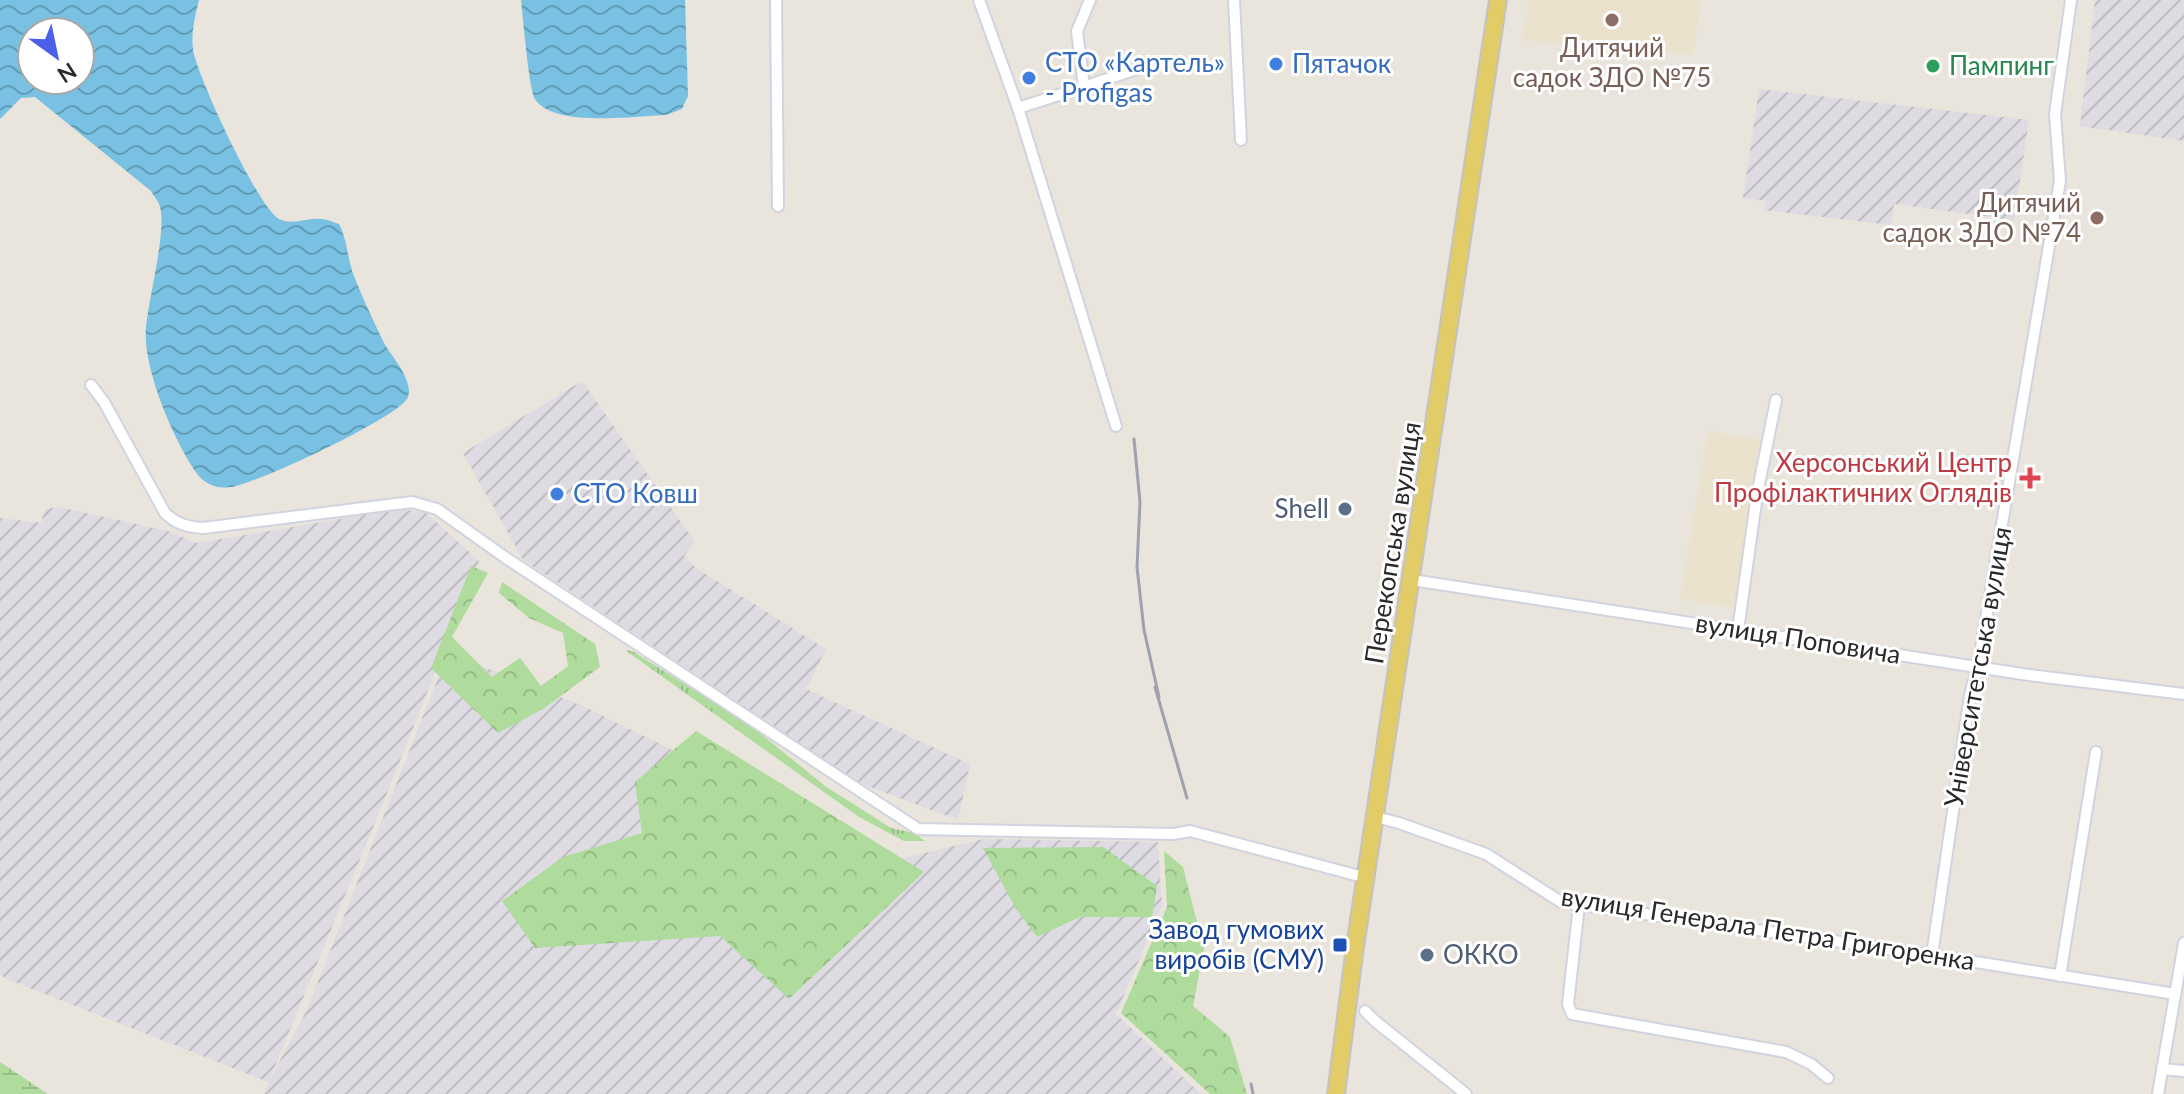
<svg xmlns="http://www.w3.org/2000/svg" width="2184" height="1094" viewBox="0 0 2184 1094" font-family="Lato,sans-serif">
	<defs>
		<pattern id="industrial-furrows" width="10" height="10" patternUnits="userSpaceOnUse" patternTransform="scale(2)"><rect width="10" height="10" fill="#dedce2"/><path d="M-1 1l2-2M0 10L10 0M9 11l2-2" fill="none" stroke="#bebdc2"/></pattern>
		<pattern id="grass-tufts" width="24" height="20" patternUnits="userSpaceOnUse" patternTransform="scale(2)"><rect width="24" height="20" fill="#afdb9d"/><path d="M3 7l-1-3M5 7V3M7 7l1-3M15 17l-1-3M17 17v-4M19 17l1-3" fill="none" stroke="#97bc87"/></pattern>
		<pattern id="forest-crowns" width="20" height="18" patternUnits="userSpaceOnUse" patternTransform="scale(2)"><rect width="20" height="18" fill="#afdb9d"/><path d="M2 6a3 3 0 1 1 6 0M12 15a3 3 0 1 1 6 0" fill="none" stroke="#97bc87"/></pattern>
		<pattern id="wetland-marsh" width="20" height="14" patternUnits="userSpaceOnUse" patternTransform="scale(2)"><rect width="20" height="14" fill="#afdb9d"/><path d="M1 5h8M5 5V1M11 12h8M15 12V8" fill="none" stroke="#97bc87"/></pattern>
		<pattern id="water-waves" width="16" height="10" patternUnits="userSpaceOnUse" patternTransform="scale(2)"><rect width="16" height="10" fill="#78c1e2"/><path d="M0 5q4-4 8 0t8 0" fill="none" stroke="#629db7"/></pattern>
	</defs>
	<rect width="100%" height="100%" fill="#e9e4dc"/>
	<g fill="url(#industrial-furrows)">
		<path d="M2095,0h89v141l-104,-15z"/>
		<path d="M1759,89l270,31 -15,100 -120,-16 -3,21 -127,-15 1,-9 -22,-3z"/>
		<path d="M582,381l113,161 -11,14 12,12 130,81 -20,40 164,75 -12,56 -96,-36 -339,-224 -60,-107z"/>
		<path d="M59,507l109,24 29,12 203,-34 26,4 53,48 -89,225 -121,295 37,-69 142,-359 135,53 312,154 89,-21 174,3 4,64 -46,108 85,80h-937l4,-12 -261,-103 -7,-5v-456l41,5 4,-14z"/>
	</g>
	<g fill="#eae2cc">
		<path d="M1529,0h172l-8,55 -171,-15z"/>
		<path d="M1708,431l54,9 -28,168 -54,-9z"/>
	</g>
	<path fill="url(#grass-tufts)" d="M625,650l7,1 118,74 75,61 66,42 23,5 11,8h-21l-45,-24z"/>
	<g fill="url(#forest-crowns)">
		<path d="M471,566l17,7 -36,64 40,40 28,-19 21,28 27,-20 -5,-33 -34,-15 -30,-25 3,-11 93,62 5,23 -57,42 -45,24 -67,-65z"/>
		<path d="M696,731l228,141 -135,127 -69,-63 -185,12 -33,-47 61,-44 79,-24 -7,-51z"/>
		<path d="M1103,847l54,39 -5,31h-72l-43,20 -21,-28 -33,-61z"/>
		<path d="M1164,851l19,16 21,82 -11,57 37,31 17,57h-37l-89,-81 46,-106z"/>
	</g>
	<path fill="url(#wetland-marsh)" d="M0,1062l48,32h-48z"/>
	<g fill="url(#water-waves)" fill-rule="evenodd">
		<path d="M0,0h199c-4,16 -8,33 -6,49 3,25 66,160 86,170 13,7 28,-2 42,0 6,0 12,3 18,5 9,17 8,35 15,52 9,23 20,46 30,67 8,14 30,38 24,54 -6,19 -154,88 -177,90 -13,2 -25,-2 -33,-12 -23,-31 -56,-108 -52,-147 2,-27 21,-98 14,-121 -1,-5 -6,-11 -9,-16l-116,-94 -14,1 -21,21zM80,32v48h-48v-48z"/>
		<path d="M521,0h164l3,96 -6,13 -16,6c-31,1 -113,13 -131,-16 -6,-10 -12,-82 -14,-99z"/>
	</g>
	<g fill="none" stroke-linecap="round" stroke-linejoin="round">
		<g stroke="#d1d3e0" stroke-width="14">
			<g id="street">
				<path d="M776,0l2,206"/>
				<path d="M979,0l39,108"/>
				<path d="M1090,0l-13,31 7,56 64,-22"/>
				<path d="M1234,0l7,140"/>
				<path d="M1084,87l-66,21 98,318"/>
				<path d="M91,385l13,17 61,111c11,11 23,14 38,15l209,-26 25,7 69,49 412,271 256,5 16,-3 177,47"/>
				<path d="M1412,580l617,95 155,19"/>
				<path d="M1738,630l19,-135 19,-95"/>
				<path d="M1376,817l23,6 87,31 75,48 371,53 243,39"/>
				<path d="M1579,905l-11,99 4,10 214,38 25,12 17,14"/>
				<path d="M1932,955l38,-260 8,-29 82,-485 -5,-67 16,-114"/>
				<path d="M2060,976l36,-224"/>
				<path d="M1365,1011l10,10 91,73"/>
				<path d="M2162,1069l22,2"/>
				<path d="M2158,1094l26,-151"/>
			</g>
		</g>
		<g stroke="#c3c3c3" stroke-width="20">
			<path id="primary" d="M1336,1094l19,-147 143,-947"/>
		</g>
		<use href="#street" stroke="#fff" stroke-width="10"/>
		<use href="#primary" stroke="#e2cc68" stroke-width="16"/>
		<g stroke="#9fa1b1" stroke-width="3">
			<path d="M1134,439l6,63 -3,65 7,63 15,67"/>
			<path d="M1155,687l32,111"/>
			<path d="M1251,1084l2,10"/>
		</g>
	</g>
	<g fill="#8d6e63" stroke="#fff" stroke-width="3">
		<circle cx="1612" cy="20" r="8"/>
		<circle cx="2097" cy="218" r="8"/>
	</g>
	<g fill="#3f7fe0" stroke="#fff" stroke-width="3">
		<circle cx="1276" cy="64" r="8"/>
		<circle cx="1029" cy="78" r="8"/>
		<circle cx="557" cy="494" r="8"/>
	</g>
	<circle fill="#2e9e5b" stroke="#fff" stroke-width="3" cx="1933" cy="66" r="8"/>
	<path fill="#e0444e" stroke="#fff" stroke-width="3" d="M2026 466h8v8h8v8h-8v8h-8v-8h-8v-8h8z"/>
	<g fill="#5c6f8a" stroke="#fff" stroke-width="3">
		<circle cx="1345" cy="509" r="8"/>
		<circle cx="1427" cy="955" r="8"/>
	</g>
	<rect fill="#1a4fb4" stroke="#fff" stroke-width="3" x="1332" y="937" width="16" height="16" rx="4"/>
	<g text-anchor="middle" stroke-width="6" stroke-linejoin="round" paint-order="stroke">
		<g font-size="26" fill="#785e54" stroke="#fff">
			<text x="1612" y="57">Дитячий<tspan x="1612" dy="30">садок ЗДО №75</tspan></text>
			<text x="2081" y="212" text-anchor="end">Дитячий<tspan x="2081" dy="30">садок ЗДО №74</tspan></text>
		</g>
		<g font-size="26" fill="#366cbe" stroke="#fff" text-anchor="start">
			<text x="1045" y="72">СТО «Картель»<tspan x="1045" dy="30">- Profigas</tspan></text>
			<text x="1292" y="73">Пятачок</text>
			<text x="573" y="503">СТО Ковш</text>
		</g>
		<g font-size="26" fill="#27864d" stroke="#fff" text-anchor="start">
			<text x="1949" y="75">Пампинг</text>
		</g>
		<g font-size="26" fill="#be3a42" stroke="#fff" text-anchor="end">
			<text x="2012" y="472">Херсонський Центр<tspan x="2012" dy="30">Профілактичних Оглядів</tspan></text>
		</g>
		<g font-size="26" fill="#4e5e75" stroke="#fff" text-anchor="end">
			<text x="1329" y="518">Shell</text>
			<text x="1443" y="964" text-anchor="start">ОККО</text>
		</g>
		<g font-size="26" fill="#292929" stroke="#fff">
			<text transform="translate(1393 543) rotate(-81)" y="9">Перекопська вулиця</text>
			<text transform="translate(1798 639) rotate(9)" y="9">вулиця Поповича</text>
			<text transform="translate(1978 667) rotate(-80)" y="9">Університетська вулиця</text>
			<text transform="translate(1768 929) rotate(9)" y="9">вулиця Генерала Петра Григоренка</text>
		</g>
		<g font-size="26" fill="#164399" stroke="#fff" text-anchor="end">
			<text x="1324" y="939">Завод гумових<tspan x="1324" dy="30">виробів (СМУ)</tspan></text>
		</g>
	</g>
	<g transform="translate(56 56) rotate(147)"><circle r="38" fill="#ffffff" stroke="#a9a9a9" stroke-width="2"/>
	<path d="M0-6L14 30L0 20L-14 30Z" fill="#4b60e7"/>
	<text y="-12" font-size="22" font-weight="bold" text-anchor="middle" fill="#292929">N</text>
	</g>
</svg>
